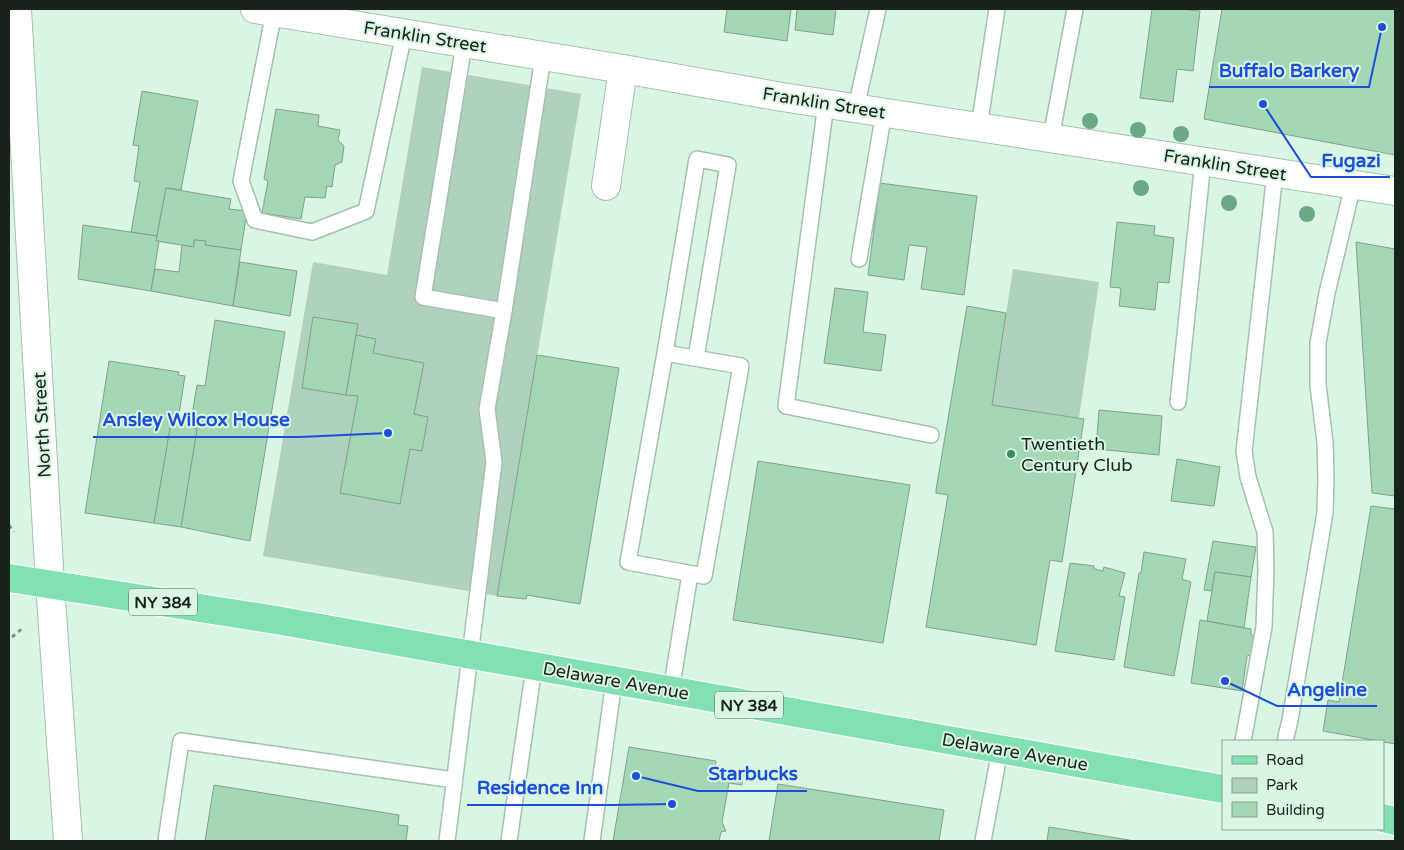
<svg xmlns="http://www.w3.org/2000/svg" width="1404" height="850" viewBox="0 0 1404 850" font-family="'Varela Round',sans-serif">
	<rect width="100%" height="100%" fill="#d9f6e3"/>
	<g fill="#b0d1bc">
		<path d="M422,67l159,27 -84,502 -234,-40 50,-294 74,13z"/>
		<path d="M1013,269l86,13 -20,136 -87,-13z"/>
	</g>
	<g fill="#a3d7b6" stroke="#849f8d">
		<path d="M727,9h64l-4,32 -63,-9z"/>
		<path d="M797,9h39l-3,26 -38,-5z"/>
		<path d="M1152,9h27l21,2 -7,60 -16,-2 -4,33 -33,-4z"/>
		<path d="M1222,9h173v146l-191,-36z"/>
		<path d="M142,91l56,10 -17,89 -15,-2 -9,48 -26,-4 9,-50 -6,-1 5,-35 -6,-1z"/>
		<path d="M276,109l43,6 -1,11 22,4 -2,10 6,6 -2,16 -7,3 -3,22 -5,-1 -2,12 -20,-1 -4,22 -39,-6 6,-32 -4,-2z"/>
		<path d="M880,183l97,13 -13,99 -43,-6 6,-42 -18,-2 -5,35 -36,-5z"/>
		<path d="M166,188l65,11 -2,10 18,2 -6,39 -36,-5 1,-4 -12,-1v7l-38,-6z"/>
		<path d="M1117,222l38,4 -1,9 20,3 -5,45 -11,-1 -3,28 -36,-4 2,-18 -11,-1z"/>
		<path d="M83,225l74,11 -1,5h3l-8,50 -73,-12z"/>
		<path d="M194,240l12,1 -1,4 36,5 -8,56 -82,-15 4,-22 24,3 3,-27 12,2z"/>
		<path d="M1356,242l39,7v247l-23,-3z"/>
		<path d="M240,262l57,9 -7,45 -57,-10z"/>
		<path d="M835,288l33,4 -5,40 23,3 -5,36 -57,-8z"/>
		<path d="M967,306l39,7 -14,92 92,14 -22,143 -12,-2 -14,85 -110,-18 22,-132 -12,-2v-3z"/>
		<path d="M313,317l45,7 -12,71 -44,-7z"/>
		<path d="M215,320l70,12 -35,209 -69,-14 16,-98 -7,-2 7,-42 8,1z"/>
		<path d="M356,335l20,4 -3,14 51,10 -10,51 14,3 -6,34 -12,-2 -10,55 -60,-11 18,-97 -12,-1z"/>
		<path d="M537,355l82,13 -39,236 -53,-9 -1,4 -29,-3z"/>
		<path d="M109,361l70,11 -1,3 7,1 -6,38 -6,-1 -19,110 -69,-10z"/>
		<path d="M1099,410l63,6 -3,39 -63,-6z"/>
		<path d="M171,422l26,7 -16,98 -27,-4z"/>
		<path d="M1177,459l43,8 -6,39 -43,-5z"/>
		<path d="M758,461l152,24 -27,158 -150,-23z"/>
		<path d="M1371,506l24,3v235l-72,-13 5,-31 11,2z"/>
		<path d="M1213,541l43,6 -5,30 -36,-5 -3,19 -8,-1z"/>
		<path d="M1144,552l42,7 -4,20 9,3 -17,94 -50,-9 15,-94h2z"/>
		<path d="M1070,563l24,3v3l9,2 1,-4 21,6 -6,23 6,1 -11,63 -59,-9z"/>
		<path d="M1215,572l36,5 -7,51 -37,-7z"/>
		<path d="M1200,620l51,9v5l5,6v13l-9,3 -5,35 -51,-8z"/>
		<path d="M629,747l87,14 -1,9 28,5 -1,10 -13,-2 -7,39 4,9 -5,1 -2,9h-106z"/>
		<path d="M778,784l166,26 -5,31h-170z"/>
		<path d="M214,785l185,30 -1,10 10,1 -2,15h-201z"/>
		<path d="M1049,827l86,14h-88z"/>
	</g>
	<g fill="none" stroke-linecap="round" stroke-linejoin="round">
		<g stroke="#a4c0ae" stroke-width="18">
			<g id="service">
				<path d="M274,12l-33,169 14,39 57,12 54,-21 38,-177"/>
				<path d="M464,44l-41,253 81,14 39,-254"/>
				<path d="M826,104l-40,302 145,29"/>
				<path d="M856,108l22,-99"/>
				<path d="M979,127l18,-118"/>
				<path d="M1051,138l24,-129"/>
				<path d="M859,259l25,-147"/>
				<path d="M665,353l76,13 -37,210 -76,-14z"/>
				<path d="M665,353l32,-194 31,6 -32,193"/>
				<path d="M1178,402l25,-241"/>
				<path d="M671,691l19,-117"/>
				<path d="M1243,741l21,-114 2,-58 -1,-37 -17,-55 -4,-26 31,-278"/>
				<path d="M1285,741l5,-21 35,-207 1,-35 -1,-36 -7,-57v-42l9,-50 26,-108"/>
				<path d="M166,841l15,-100 273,39"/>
				<path d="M447,841l47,-379 -7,-53 17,-98"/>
				<path d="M509,841l25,-174"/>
				<path d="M592,841l22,-160"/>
				<path d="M983,841l17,-91"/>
			</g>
		</g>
		<g stroke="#a4c0ae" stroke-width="30">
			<g id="minor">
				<path d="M255,9l368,60 159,28 613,94"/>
				<path d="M606,186l17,-117"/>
			</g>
		</g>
		<g stroke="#a4c0ae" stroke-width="30">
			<path id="tertiary" d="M17,9l33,575 18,257"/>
		</g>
		<g stroke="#fff" stroke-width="30">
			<g id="primary">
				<path d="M9,578l267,42 947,169"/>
				<path d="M1383,818l12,3"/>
			</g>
		</g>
		<g stroke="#7e9386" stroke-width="3" stroke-dasharray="4 4" stroke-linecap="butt">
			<path d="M9,525l5,7"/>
			<path d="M12,637l11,-9"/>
		</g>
		<use href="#service" stroke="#fff" stroke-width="15"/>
		<use href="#minor" stroke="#fff" stroke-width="28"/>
		<use href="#tertiary" stroke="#fff" stroke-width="28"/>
		<use href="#primary" stroke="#82e0b3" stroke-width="28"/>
	</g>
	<g fill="#6ca788">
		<circle cx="1090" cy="121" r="8"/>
		<circle cx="1138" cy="130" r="8"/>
		<circle cx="1181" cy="134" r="8"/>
		<circle cx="1141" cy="188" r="8"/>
		<circle cx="1229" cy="203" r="8"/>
		<circle cx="1307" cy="214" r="8"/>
	</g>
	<circle fill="#388c5f" stroke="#d9f6e3" stroke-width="2" cx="1011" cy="454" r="5"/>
	<g text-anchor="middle" stroke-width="4" stroke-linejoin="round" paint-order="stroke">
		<g fill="#d9f6e3" stroke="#526258" stroke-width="1">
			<rect x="129" y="588.5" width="68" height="27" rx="4"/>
			<rect x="715" y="691.5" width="68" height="27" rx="4"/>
		</g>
		<g font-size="16" font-weight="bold" fill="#18231c">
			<text x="163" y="608">NY 384</text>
			<text x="749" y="711">NY 384</text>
		</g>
		<g font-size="18" fill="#18231c" stroke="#d9f6e3">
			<text transform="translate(425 37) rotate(9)" y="6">Franklin Street</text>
			<text transform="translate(824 103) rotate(9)" y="6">Franklin Street</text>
			<text transform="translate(1225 165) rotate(9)" y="6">Franklin Street</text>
			<text transform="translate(42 425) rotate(-93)" y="6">North Street</text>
			<text transform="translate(616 681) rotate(10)" y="6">Delaware Avenue</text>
			<text transform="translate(1015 752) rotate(10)" y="6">Delaware Avenue</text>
		</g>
		<g font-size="18" fill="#18231c" stroke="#d9f6e3" text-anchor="start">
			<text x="1021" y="450">Twentieth<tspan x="1021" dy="21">Century Club</tspan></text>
		</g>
	</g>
	<path fill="none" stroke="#1d4ed8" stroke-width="2" d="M1382 27L1369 87H1209M1263 104L1311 177H1390M388 433L300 437H93M1225 681L1277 706H1377M636 776L698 791H807M672 804L613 805H467"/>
	<g fill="#1d4ed8" stroke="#d9f6e3" stroke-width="2">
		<circle cx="1382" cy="27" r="5"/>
		<circle cx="1263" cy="104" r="5"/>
		<circle cx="388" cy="433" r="5"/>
		<circle cx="1225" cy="681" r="5"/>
		<circle cx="636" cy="776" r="5"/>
		<circle cx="672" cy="804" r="5"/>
	</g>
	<g font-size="19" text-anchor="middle" font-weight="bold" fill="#1d4ed8" stroke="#d9f6e3" stroke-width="4" stroke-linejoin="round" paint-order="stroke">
		<text x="1289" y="77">Buffalo Barkery</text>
		<text x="1351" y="167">Fugazi</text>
		<text x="196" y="426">Ansley Wilcox House</text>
		<text x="1327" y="696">Angeline</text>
		<text x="753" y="780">Starbucks</text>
		<text x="540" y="794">Residence Inn</text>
	</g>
	<rect width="1404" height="850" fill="none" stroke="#18231c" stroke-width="20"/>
	<rect x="1222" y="740" width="162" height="90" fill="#d9f6e3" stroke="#8ca293"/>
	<rect x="1232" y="756" width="25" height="8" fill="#82e0b3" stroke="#8ca293"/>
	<text x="1266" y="765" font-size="15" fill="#18231c">Road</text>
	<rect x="1232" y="778" width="25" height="15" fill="#b0d1bc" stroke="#8ca293"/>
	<text x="1266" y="790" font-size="15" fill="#18231c">Park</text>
	<rect x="1232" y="802" width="25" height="15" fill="#a3d7b6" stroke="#8ca293"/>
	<text x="1266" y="815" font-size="15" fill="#18231c">Building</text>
</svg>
